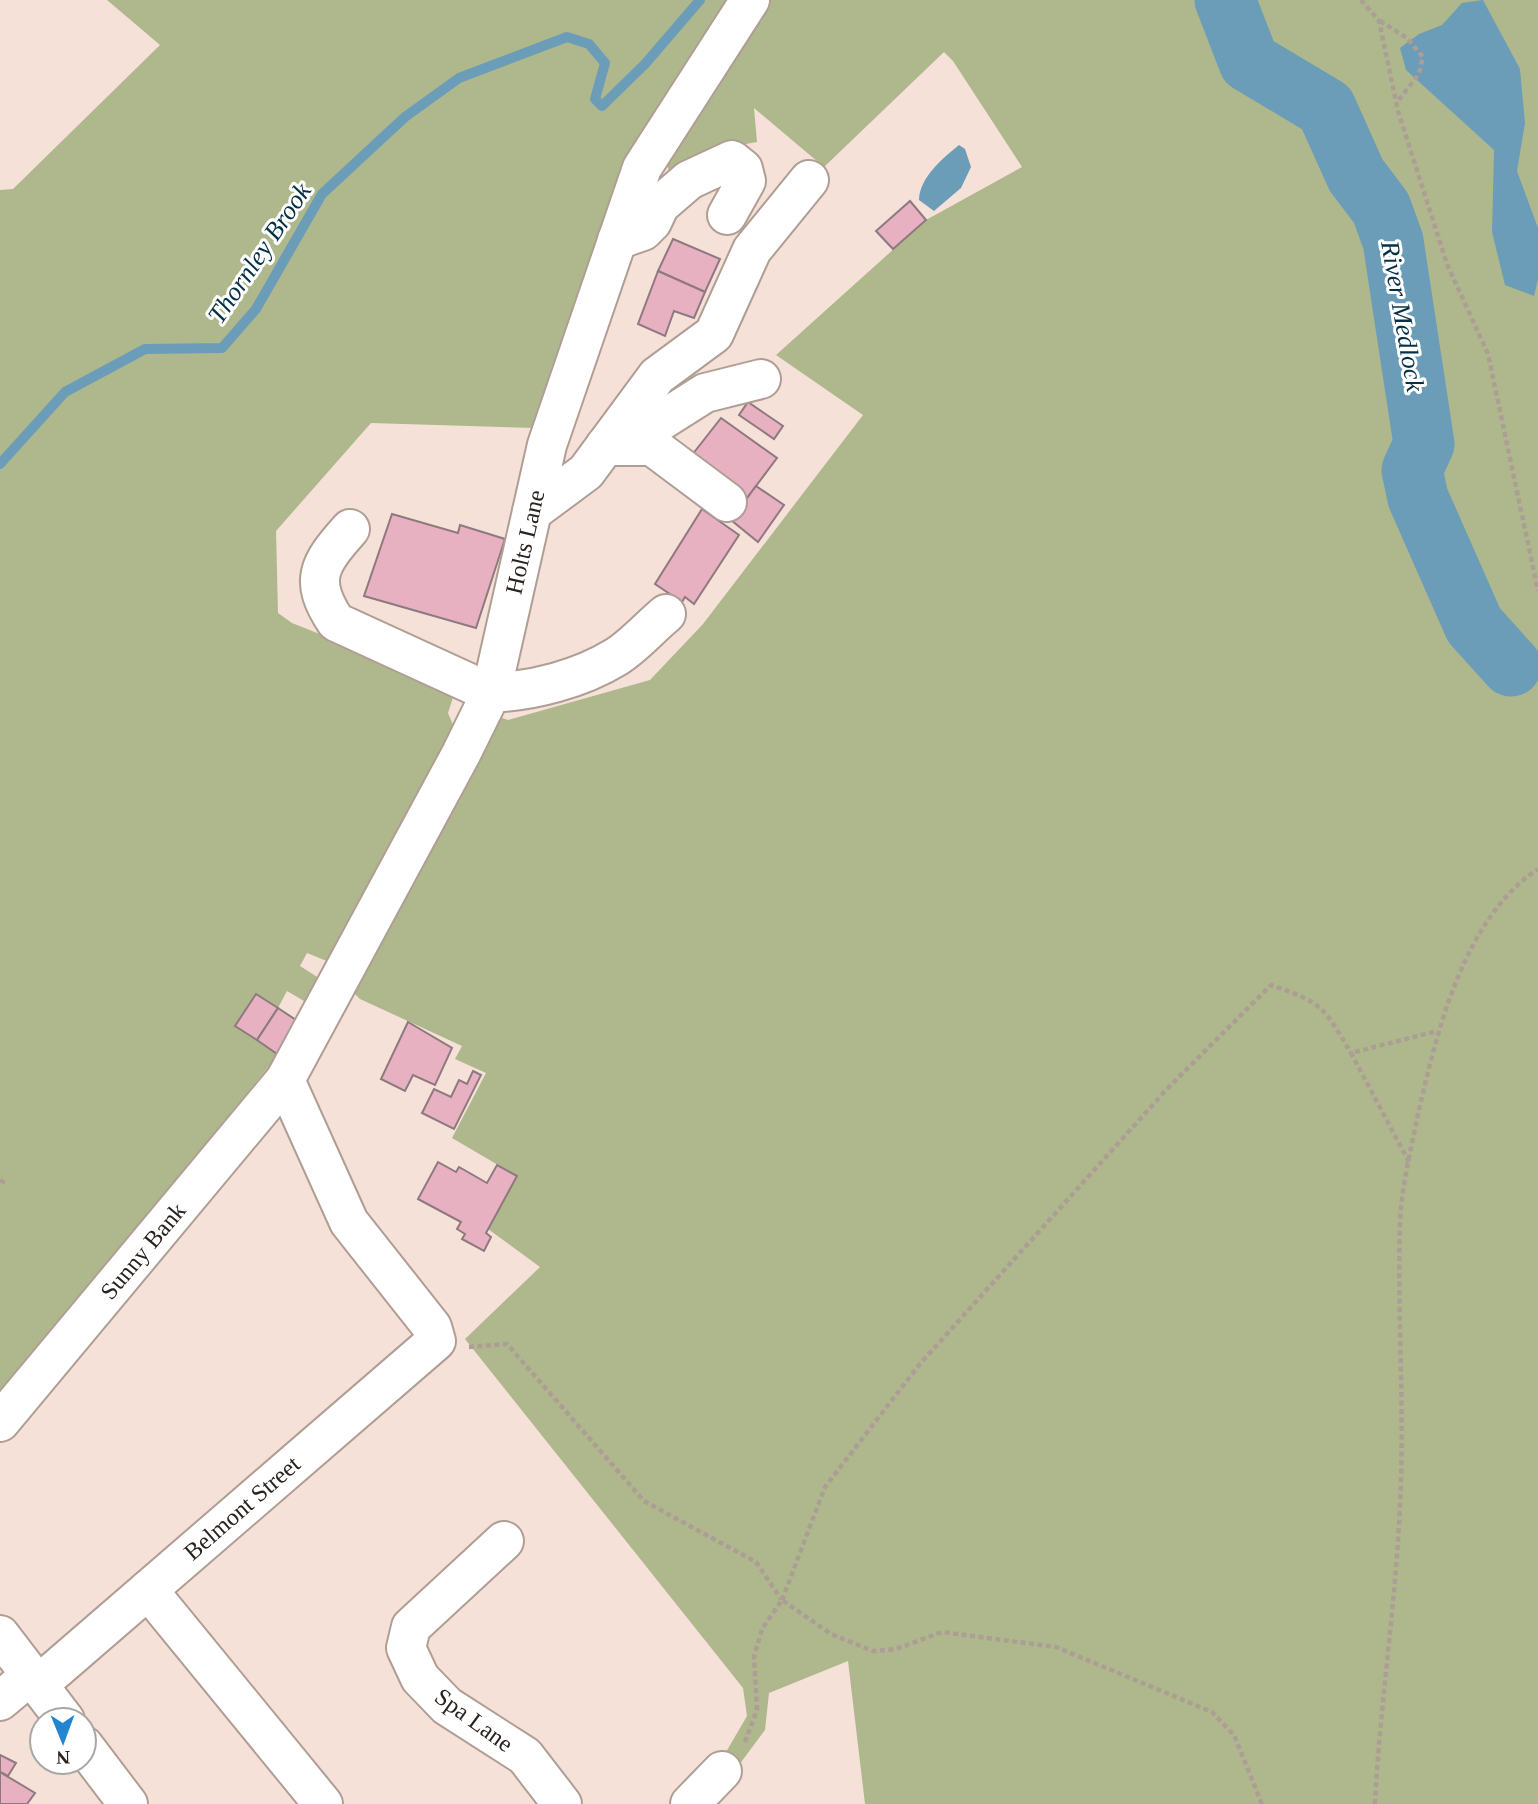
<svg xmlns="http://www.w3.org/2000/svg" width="1538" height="1804" viewBox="0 0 1538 1804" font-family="'Times New Roman',serif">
	<rect width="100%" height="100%" fill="#f5e1d7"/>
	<g fill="#afb88c">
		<path d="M107,0h624l-95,140 -99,288 -166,-5 -95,108 2,82 14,10 164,65 -8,25 11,26 -125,225 -27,-11 -7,13 22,14 -13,24 -22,-13 -9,17 -22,-14 -21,32 43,29 -278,345v-1210l13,-1 147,-144z"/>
		<path d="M758,0h780v1804h-673l-17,-143 -79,32 -4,37 -29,39 -14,-10 25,-43 -4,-28 -278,-349 75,-72 -52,-38 29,-53 -65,-38 34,-65 -31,-14 7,-13 -102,-47 -10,-10 150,-272 8,3 142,-40 53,-56 160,-209 -87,-60 150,-135 96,-53 -69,-106 -9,-9 -120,115 -70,-59 3,34 -22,4 -62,34 -12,-29z"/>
	</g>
	<g fill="#6b9db9">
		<path d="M1483,0l37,69 5,54 -8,48 21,57v51l-4,17 -29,-11 -13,-53 2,-82 -88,-80 -6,-22 19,-14 23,-9 20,-22z"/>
		<path d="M959,145l6,4 6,18 -10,21 -27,23 -15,-11c1,-23 23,-41 40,-55z"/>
	</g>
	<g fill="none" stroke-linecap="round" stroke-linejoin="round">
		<path stroke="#6b9db9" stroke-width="10" d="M0,464l65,-72 80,-43 77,-1 34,-39 66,-115 83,-77 54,-39 108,-41 22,7 16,19 -10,36 7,7 43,-42 55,-64"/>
		<path stroke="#6b9db9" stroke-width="61" d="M1225,0l24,62 77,46 30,67 25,33 12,33 31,203 -12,26 6,28 56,127 37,41"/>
	</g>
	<g fill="#e8b1c2" stroke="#8d797f" stroke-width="2">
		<path d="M910,201l16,19 -33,29 -17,-18z"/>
		<path d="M673,239l47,20 -15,33 -47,-21z"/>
		<path d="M658,271l47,21 -11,26 -20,-7 -9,25 -27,-12z"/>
		<path d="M748,402l35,24 -9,13 -35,-24z"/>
		<path d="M721,418l56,40 -30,40 -55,-43z"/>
		<path d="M756,486l28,19 -26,37 -27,-22z"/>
		<path d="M702,509l37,26 -45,69 -9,-7 -3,5 -27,-18z"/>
		<path d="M392,514l66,19 2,-8 45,14 -29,89 -112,-32z"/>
		<path d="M256,994l22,14 -21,32 -22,-14z"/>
		<path d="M278,1008l24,16 -22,32 -23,-16z"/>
		<path d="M408,1022l44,26 -17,37 -22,-10 -8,16 -24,-12z"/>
		<path d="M473,1071l8,4 -27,54 -32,-16 12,-24 17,8 8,-17 8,4z"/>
		<path d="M438,1162l18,10 3,-5 28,16 10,-18 20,11 -31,57 5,4 -7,14 -22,-12 3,-5 -8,-5 4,-7 -43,-23z"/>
		<path d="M0,1755l16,8 -8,13 -8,-4z"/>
		<path d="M0,1772l35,21 -8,11h-27z"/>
	</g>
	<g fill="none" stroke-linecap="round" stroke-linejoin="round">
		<g stroke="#b09e94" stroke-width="42">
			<g id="minor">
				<path d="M617,240l26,-9 9,-9 8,-17 29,-25 43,-20 11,9 3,12 -19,34"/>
				<path d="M605,446l40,-15 60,-38 56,-14"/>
				<path d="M611,446h41l75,56"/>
				<path d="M532,512l54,-40 71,-96 57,-42 38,-84 57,-70"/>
				<path d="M350,529c-31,35 -42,51 -14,93l155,71c42,-2 89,-14 125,-36 18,-11 34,-30 50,-43"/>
				<path d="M0,1422l285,-342 176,-326 30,-61 56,-248 95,-277 108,-168"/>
				<path d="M504,1541l-93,86 -5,21 14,30 27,28 78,50 37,48"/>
				<path d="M148,1590l175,214"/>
				<path d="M0,1635l65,85"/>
				<path d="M38,1685l398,-344 -4,-14 -83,-105 -64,-142"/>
				<path d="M0,1701l31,-26"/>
				<path d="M84,1746l44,58"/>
				<path d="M690,1804l32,-33"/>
			</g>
		</g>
		<g stroke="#ac9d95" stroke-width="4.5" stroke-dasharray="5 3.5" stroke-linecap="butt">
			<path d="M1361,0l18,21 19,90 49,153 41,90 50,237"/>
			<path d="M1380,21l27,17 16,19 -4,17 -22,28"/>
			<path d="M1409,1162l-58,-109 86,-22"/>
			<path d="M0,1180l3,2 -3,3"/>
			<path d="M469,1347l38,-3 137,157 112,61 25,37"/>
			<path d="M782,1600l43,-113 94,-122 248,-276 104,-104c52,18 52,21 80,68"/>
			<path d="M745,1742l12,-32 -3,-54 8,-27 20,-29 49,34 42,17 23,-2 46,-17 114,15 156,65 22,23 28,69"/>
			<path d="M1375,1804c5,-101 21,-200 25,-300 5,-94 -3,-187 0,-280 1,-36 11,-74 18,-110 19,-82 45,-195 120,-245"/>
		</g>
		<use href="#minor" stroke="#fff" stroke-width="38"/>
	</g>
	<g text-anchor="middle" stroke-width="6" stroke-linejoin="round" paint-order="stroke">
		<g font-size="24" fill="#29221e" stroke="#fff">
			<text transform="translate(525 542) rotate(-77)" y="8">Holts Lane</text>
			<text transform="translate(143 1251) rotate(-50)" y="8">Sunny Bank</text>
			<text transform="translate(242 1508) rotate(-41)" y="8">Belmont Street</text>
			<text transform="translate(474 1720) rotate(36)" y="8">Spa Lane</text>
		</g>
		<g font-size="26" font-style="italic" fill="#043045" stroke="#fff">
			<text transform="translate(259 253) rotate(-56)" y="9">Thornley Brook</text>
			<text transform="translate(1403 316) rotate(80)" y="9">River Medlock</text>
		</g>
	</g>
	<g transform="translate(63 1741) rotate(179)"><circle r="33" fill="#ffffff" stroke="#a9a7a5" stroke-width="2"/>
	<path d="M0-5L12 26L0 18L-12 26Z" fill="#2285d0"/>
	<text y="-10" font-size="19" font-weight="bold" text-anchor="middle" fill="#29221e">N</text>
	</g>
</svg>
